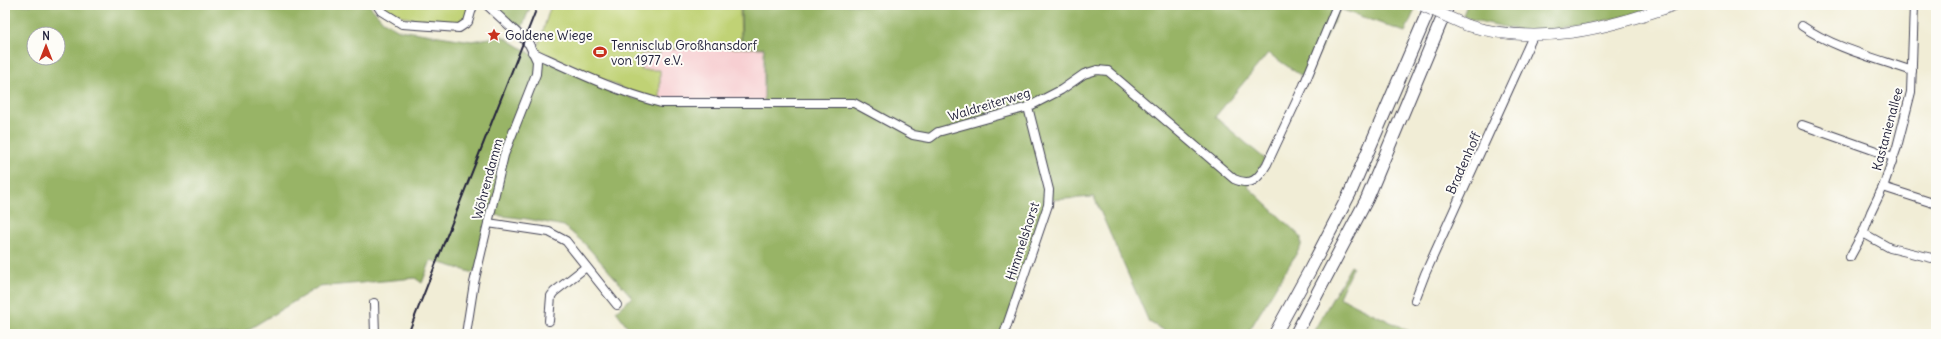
<svg xmlns="http://www.w3.org/2000/svg" width="1941" height="339" viewBox="0 0 1941 339" font-family="Delius,sans-serif">
	<rect width="100%" height="100%" fill="#fdfcf7"/>
	<filter id="ink" filterUnits="userSpaceOnUse"><feTurbulence type="fractalNoise" baseFrequency=".025" numOctaves="2"/><feDisplacementMap in="SourceGraphic" scale="8" xChannelSelector="R" yChannelSelector="G"/><feConvolveMatrix kernelMatrix="1 2 1 2 8 2 1 2 1" color-interpolation-filters="sRGB"/></filter>
	<filter id="wash" filterUnits="userSpaceOnUse"><feTurbulence type="fractalNoise" baseFrequency=".012" numOctaves="4" result="noise"/><feDisplacementMap in="SourceGraphic" scale="16" xChannelSelector="R" yChannelSelector="G"/><feGaussianBlur stdDeviation="0.9" result="paint"/><feColorMatrix in="noise" values="0 0 0 0 0 0 0 0 0 0 0 0 0 0 0 0 0 1.4 0 .05"/><feComposite in="paint" operator="in"/></filter>
	<g filter="url(#wash)">
		<rect width="100%" height="100%" fill="#f1edd6"/>
		<path fill="#f7cfd2" d="M763,48l1,52 -104,-1v-29h-19l1,-16h18v-5z"/>
		<g fill="#c0d275" stroke="#717a58">
			<path d="M381,5h88l-2,14c-4,2 -8,4 -12,4 -14,3 -66,-6 -74,-18z"/>
			<path d="M551,5h189l1,43 -81,1v5h-19v16h19v29l-31,-8 -92,-41z"/>
		</g>
		<g fill="#98b466" stroke="#5d6b50" fill-rule="evenodd">
			<path d="M5,5h364l14,16 16,9 73,11 30,-5 31,19 101,44 130,6v-57h-22l-1,-43h676l-12,27 -65,-23 -34,70 -38,-26 -53,64 50,42 -17,28 53,50v9l-54,88h-76l-22,-12 -55,-125 -44,3 -47,134h-370l-17,-23 16,-14 -48,-54 -20,-17 -36,-7 -34,-4 -20,58 -43,-13 -9,23 -7,-5 -97,9 -77,47h-236zM34,34h24v24h-24z"/>
			<path d="M494,5h37l-10,25z"/>
			<path d="M1467,5h189l-22,9 -56,13 -56,4 -52,-12 -7,-4z"/>
			<path d="M1351,266l2,1 -14,30 76,37h-103z"/>
		</g>
	</g>
	<g filter="url(#ink)">
		<g fill="none" stroke-linecap="round" stroke-linejoin="round">
			<g stroke="#414052" stroke-width="10">
				<g id="minor">
					<path d="M377,5l4,6 21,13 57,4 9,-6 5,-17"/>
					<path d="M1802,26c32,22 73,32 110,45"/>
					<path d="M532,52c42,19 83,39 129,51h193l59,32 17,3 8,-6 90,-25 33,-17 23,-16 13,-4 11,1 126,108c18,8 24,0 33,-15l37,-79 33,-80"/>
					<path d="M1802,125l91,32"/>
					<path d="M1883,187l53,17"/>
					<path d="M488,223l61,9 17,9 51,64"/>
					<path d="M1863,233l27,15 46,11"/>
					<path d="M1850,257l13,-24 8,-21 12,-25 14,-40 14,-55 3,-87"/>
					<path d="M1415,300l10,-26 108,-238"/>
					<path d="M374,303l1,31"/>
					<path d="M549,321l2,-25 3,-4 32,-25"/>
					<path d="M466,334l8,-51 30,-128 32,-81 1,-13 -8,-17 -42,-39"/>
					<path d="M1004,334l44,-129 1,-15 -21,-83"/>
				</g>
			</g>
			<g stroke="#414052" stroke-width="12">
				<path id="major" d="M1466,25c72,22 140,4 208,-20"/>
			</g>
			<g stroke="#414052" stroke-width="14">
				<g id="highway">
					<path d="M1275,334l35,-64 40,-77 81,-188"/>
					<path d="M1296,334l71,-135 81,-194"/>
				</g>
			</g>
			<use href="#minor" stroke="#fff" stroke-width="8"/>
			<use href="#major" stroke="#fff" stroke-width="11"/>
			<use href="#highway" stroke="#fff" stroke-width="12"/>
			<path stroke="#22223b" stroke-width="2" d="M408,334l130,-329"/>
			<g stroke="#414052" stroke-width="12" stroke-linecap="butt">
				<path id="major-bridge" d="M1421,5l45,20"/>
			</g>
			<use href="#major-bridge" stroke="#fff" stroke-width="11"/>
		</g>
	</g>
	<defs>
		<g id="sight-bare" transform="scale(1.08)"><path d="M0-6L1.8-2.2L6-1.7L2.9 1.2L3.7 5.4L0 3.3L-3.7 5.4L-2.9 1.2L-6-1.7L-1.8-2.2Z" fill="#c8321e" stroke="#fdfcf7" stroke-width="2.5" paint-order="stroke"/></g>
		<g id="stadium-bare" transform="scale(1.08)"><path d="M0-5a6.5 5 0 1 0 0 10a6.5 5 0 1 0 0-10ZM-3.5-1.8h7v3.6h-7Z" fill="#c8321e" stroke="#fdfcf7" stroke-width="2.5" paint-order="stroke"/></g>
	</defs>
	<g fill-rule="evenodd">
		<use href="#sight-bare" x="494" y="35"/>
		<use href="#stadium-bare" x="600" y="52"/>
	</g>
	<g text-anchor="middle" stroke-width="4" stroke-linejoin="round" paint-order="stroke">
		<g font-size="13" fill="#22223b" stroke="#fdfcf7" text-anchor="start">
			<text x="505" y="40">Goldene Wiege</text>
			<text x="611" y="50">Tennisclub Großhansdorf<tspan x="611" dy="15">von 1977 e.V.</tspan></text>
		</g>
		<g font-size="13" fill="#22223b" stroke="#fdfcf7">
			<text transform="translate(989 104) rotate(-17)" y="5">Waldreiterweg</text>
			<text transform="translate(1887 129) rotate(-75)" y="5">Kastanienallee</text>
			<text transform="translate(1463 163) rotate(-66)" y="5">Bradenhoff</text>
			<text transform="translate(487 179) rotate(-75)" y="5">Wöhrendamm</text>
			<text transform="translate(1022 241) rotate(-72)" y="5">Himmelshorst</text>
		</g>
	</g>
	<rect width="1941" height="339" fill="none" stroke="#fdfcf7" stroke-width="20"/>
	<g transform="translate(46 46)"><circle r="19" fill="#fdfcf7" stroke="#a5a5ac"/>
	<path d="M0-3L7 15L0 10L-7 15Z" fill="#c8321e"/>
	<text y="-6" font-size="11" font-weight="bold" text-anchor="middle" fill="#22223b">N</text>
	</g>
</svg>
